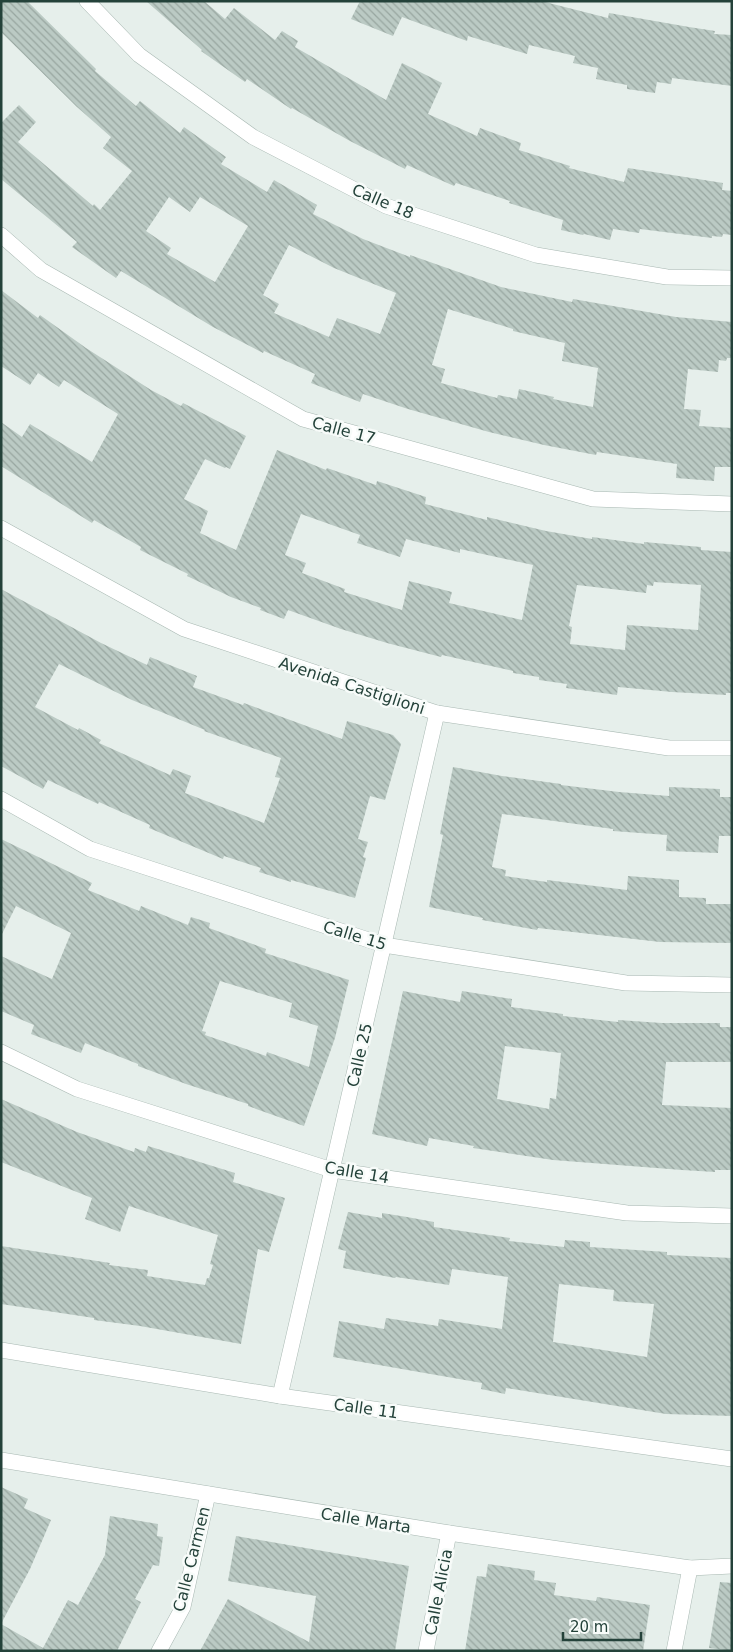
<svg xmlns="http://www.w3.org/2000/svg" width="733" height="1652" viewBox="0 0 733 1652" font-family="'DejaVu Sans',sans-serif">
	<defs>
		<pattern id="building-back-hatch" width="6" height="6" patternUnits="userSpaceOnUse" patternTransform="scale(1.25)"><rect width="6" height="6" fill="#bbcac4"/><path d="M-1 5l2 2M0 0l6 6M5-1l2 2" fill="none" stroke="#98a6a0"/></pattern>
	</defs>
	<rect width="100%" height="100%" fill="#e6efeb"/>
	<g fill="url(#building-back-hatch)" fill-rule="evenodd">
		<path d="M1,1h26l69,68 -1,2 41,35 4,-5 40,32 4,-6 42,30 -5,7 46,28 7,-12 43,25 -4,9 50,25 47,18v-2l91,32 71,15 1,-3 103,18 56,5v36h-5l-1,3 -7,-1 -1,12 -30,-3 -4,40 17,1 -2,16 33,2v39h-17l-1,14 -38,-3 1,-14 -80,-12 -1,3 -52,-10 -55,-13 -81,-23 -45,-15 -3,8 -49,-19 4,-9 -51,-23 -1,2 -50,-26 -92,-56 -5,7 -44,-31 5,-5 -76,-63v-56l18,-18 17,17 -18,20 75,64 1,-2 6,6 32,-39 -29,-23 8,-11 -34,-30 -76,-75zM169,197l21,15 10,-15 48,29 -33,56 -48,-28 4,-6 -25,-17zM289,245l45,23 62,25 -16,41 -43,-16 -8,19 -55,-24 5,-9 -16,-9zM448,309l65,20v2l52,12 -3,18 36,7 -5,39 -40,-8 1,-2 -35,-8 -2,10 -19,-4 -1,3 -56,-15 4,-14 -13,-4z"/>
		<path d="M146,1h58l21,18 9,-11 41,32 7,-9 16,10 -3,6 91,53 16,-37 40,20 -14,31 49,22 3,-8 41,15 -2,7 51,16 -1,2 55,14 4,-14 95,15 -1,7 10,1v44l-9,-1 -1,3 -10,-1v2l-72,-9 -1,4 -26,-4 -3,11 -26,-6 -1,1 -22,-5 2,-10 -54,-17 1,-2 -54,-18 -2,3 -47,-21 -2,4 -55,-28 -58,-33 -1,1 -44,-30 -2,3 -44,-31 1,-1z"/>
		<path d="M360,1h181l67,17 1,-5 80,14 26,4 -1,3 18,1v51l-60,-8 -1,6 -14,-2 -2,11 -28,-4v-4l-31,-6 2,-11 -25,-5 2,-7 -46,-11 -2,9 -59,-18 -1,5 -65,-24 -9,19 -42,-17z"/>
		<path d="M1,290l37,28 2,-3 46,33 65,42 30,16 2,-3 63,33 -16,33 -4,-2 -1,1 -20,-9 -21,40 24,12 -8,22 36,17 41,-100 49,20 1,-2 49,17 1,-4 49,16 -1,7 62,16v-3l59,14 46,8v-2l52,7v-2l57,5v3l31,2v141h-6v2l-54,-3 -54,-5 -1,8 -51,-7 1,-4 -28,-4v-3l-26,-4v-2l-71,-16 -1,2 -54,-14 -46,-14 -53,-19 -4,9 -24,-9 1,-2 -30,-11 -44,-21 1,-2 -48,-24 1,-3 -47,-27 -2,3 -91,-57v-44l21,15 8,-13 62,38 26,-48 -54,-34 -5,7 -21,-14 -8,12 -29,-19zM301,514l59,21 -3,8 43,14 6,-18 54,14v-4l73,16 -11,55 -73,-17 3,-11 -43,-11 -7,29 -58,-18 1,-3 -43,-16 4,-10 -21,-8zM654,582l47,3 -3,45 -71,-5 -2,25 -55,-6 2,-17 -3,-1 8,-41 69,8 1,-8 6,1z"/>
		<path d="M1,589l100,54 46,22 3,-8 47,19 -4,11 50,18 1,-2 98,36 5,-18 46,14 8,9 -16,56 -15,-4 -12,43 10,3 -5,15 3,1 -11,40 -64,-18v2l-32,-10 2,-4 -37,-12 -1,3 -74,-31 1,-3 -51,-23 -1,2 -50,-24 -5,9 -42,-23zM59,664l73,36 73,30 -1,1 77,27 -6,19 5,1 -16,45 -79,-30 6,-17 -18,-7 -3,6 -71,-32 2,-3 -22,-12 -1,2 -43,-23z"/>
		<path d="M453,767l49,9 59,8v1l58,7 50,4v-9l51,2v8h12v39h-13l-1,17 -52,-2 1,-16 -54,-4v-2l-111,-15 -10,53 14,3 -1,6 42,6v-2l80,10 1,-14 51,4v17l27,1v6h26v39l-72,-1 -122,-14 -1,2 -55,-10 1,-2 -54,-11 14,-72 -3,-1z"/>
		<path d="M1,839l91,44 -4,7 51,21 2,-5 47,19 3,-8 19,6 -1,5 57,21 -1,4 84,27 -14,58 -31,88 -56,-20v-2l-62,-20 -48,-18v-2l-53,-21 -4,10 -50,-19 3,-9 -33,-14v-55l51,23 19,-46 -55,-27 -15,30zM220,981l72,22 -3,14 29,9 -9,41 -42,-15 -1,4 -61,-21 1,-3 -4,-1z"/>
		<path d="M403,991l57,11 2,-11 50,8 -1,8 52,7v2l55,6v-2l44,3h58v4h12v35h-66l-4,43 70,3v62h-17v2l-33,-2 -129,-10 -80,-12 1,-2 -45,-8 -2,8 -55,-12zM505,1046l56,7 -5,46 -6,-1 -1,11 -52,-10z"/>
		<path d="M1,1099l76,33 57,20 1,-4 11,4 2,-6 87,27 -2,9 52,16 -16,54 -11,-3 -17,95 -101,-18 -46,-6v-2l-93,-14v-58l109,17 -1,2 39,5 -1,6 58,9 2,-7h2l4,-13 -3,-1 8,-29 -89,-29 -9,26 -35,-13 7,-21 -91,-36z"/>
		<path d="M348,1212l34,6v-5l25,4 27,5v5l76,11 -1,3 55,6 1,-7 25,2v5l77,5v3l65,3v158l-66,-2 -160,-26 -1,6 -24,-5 1,-6 -149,-26 6,-36 45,8 2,-11 52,8 1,-7 63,10 6,-52 -56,-8 -3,16 -53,-8 -1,1 -52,-10 3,-17 -8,-2zM559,1284l55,6 -1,11 41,3 -7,53 -94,-15z"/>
		<path d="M1,1487l27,12 -4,9 27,12 -21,49 -29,55 42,24 25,-48 10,5 27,-50 5,-39 48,8 -1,12 6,1 -4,29 -6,-1 -18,34 6,3 -24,49h-116z"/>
		<path d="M236,1536l173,30 -14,85h-195l28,-52 81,43 7,-46 -88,-15z"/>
		<path d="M488,1564l47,7 -1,9 22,3 -2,12 42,6 1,-4 53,8 -7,46h-178l12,-75 9,1z"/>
		<path d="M720,1582l12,1v68l-23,-3z"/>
	</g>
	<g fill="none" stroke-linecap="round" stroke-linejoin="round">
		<g stroke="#a8b8b2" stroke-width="16">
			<g id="minor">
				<path d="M87,1l52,54 114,82 133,69 150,49 131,22 65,1"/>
				<path d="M1,235l40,35 262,149 290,80 139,5"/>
				<path d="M1,528l183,101 253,84 232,35h63"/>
				<path d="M1,799l89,50 294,96 242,38 106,2"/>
				<path d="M1,1052l76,37 255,81 295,43 105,3"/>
				<path d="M1,1350l279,46 452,63"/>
				<path d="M280,1396l157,-683"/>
				<path d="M1,1460l448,73 241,35 42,-2"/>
				<path d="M159,1651l24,-44 25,-113"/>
				<path d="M426,1651l23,-118"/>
				<path d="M674,1651l16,-83"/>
			</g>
		</g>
		<use href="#minor" stroke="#fff" stroke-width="15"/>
	</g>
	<g text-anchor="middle" stroke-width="5" stroke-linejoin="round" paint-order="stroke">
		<g font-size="16" fill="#24423a" stroke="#f7fbf9">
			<text transform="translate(383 201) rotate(23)" y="6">Calle 18</text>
			<text transform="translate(344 430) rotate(15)" y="6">Calle 17</text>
			<text transform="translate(352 685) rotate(18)" y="6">Avenida Castiglioni</text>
			<text transform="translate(355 935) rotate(17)" y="6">Calle 15</text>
			<text transform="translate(359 1055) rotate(-77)" y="6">Calle 25</text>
			<text transform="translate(357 1172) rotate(10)" y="6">Calle 14</text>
			<text transform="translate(366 1408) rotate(8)" y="6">Calle 11</text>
			<text transform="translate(366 1520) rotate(9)" y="6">Calle Marta</text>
			<text transform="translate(191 1559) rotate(-76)" y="6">Calle Carmen</text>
			<text transform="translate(438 1592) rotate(-79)" y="6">Calle Alicia</text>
		</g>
	</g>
	<rect width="733" height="1652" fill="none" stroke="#24423a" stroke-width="5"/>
	<path d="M563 1632v8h78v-8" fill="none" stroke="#24423a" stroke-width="2.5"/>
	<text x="570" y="1632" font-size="15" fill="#24423a" stroke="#f7fbf9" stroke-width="4" paint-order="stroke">20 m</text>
</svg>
